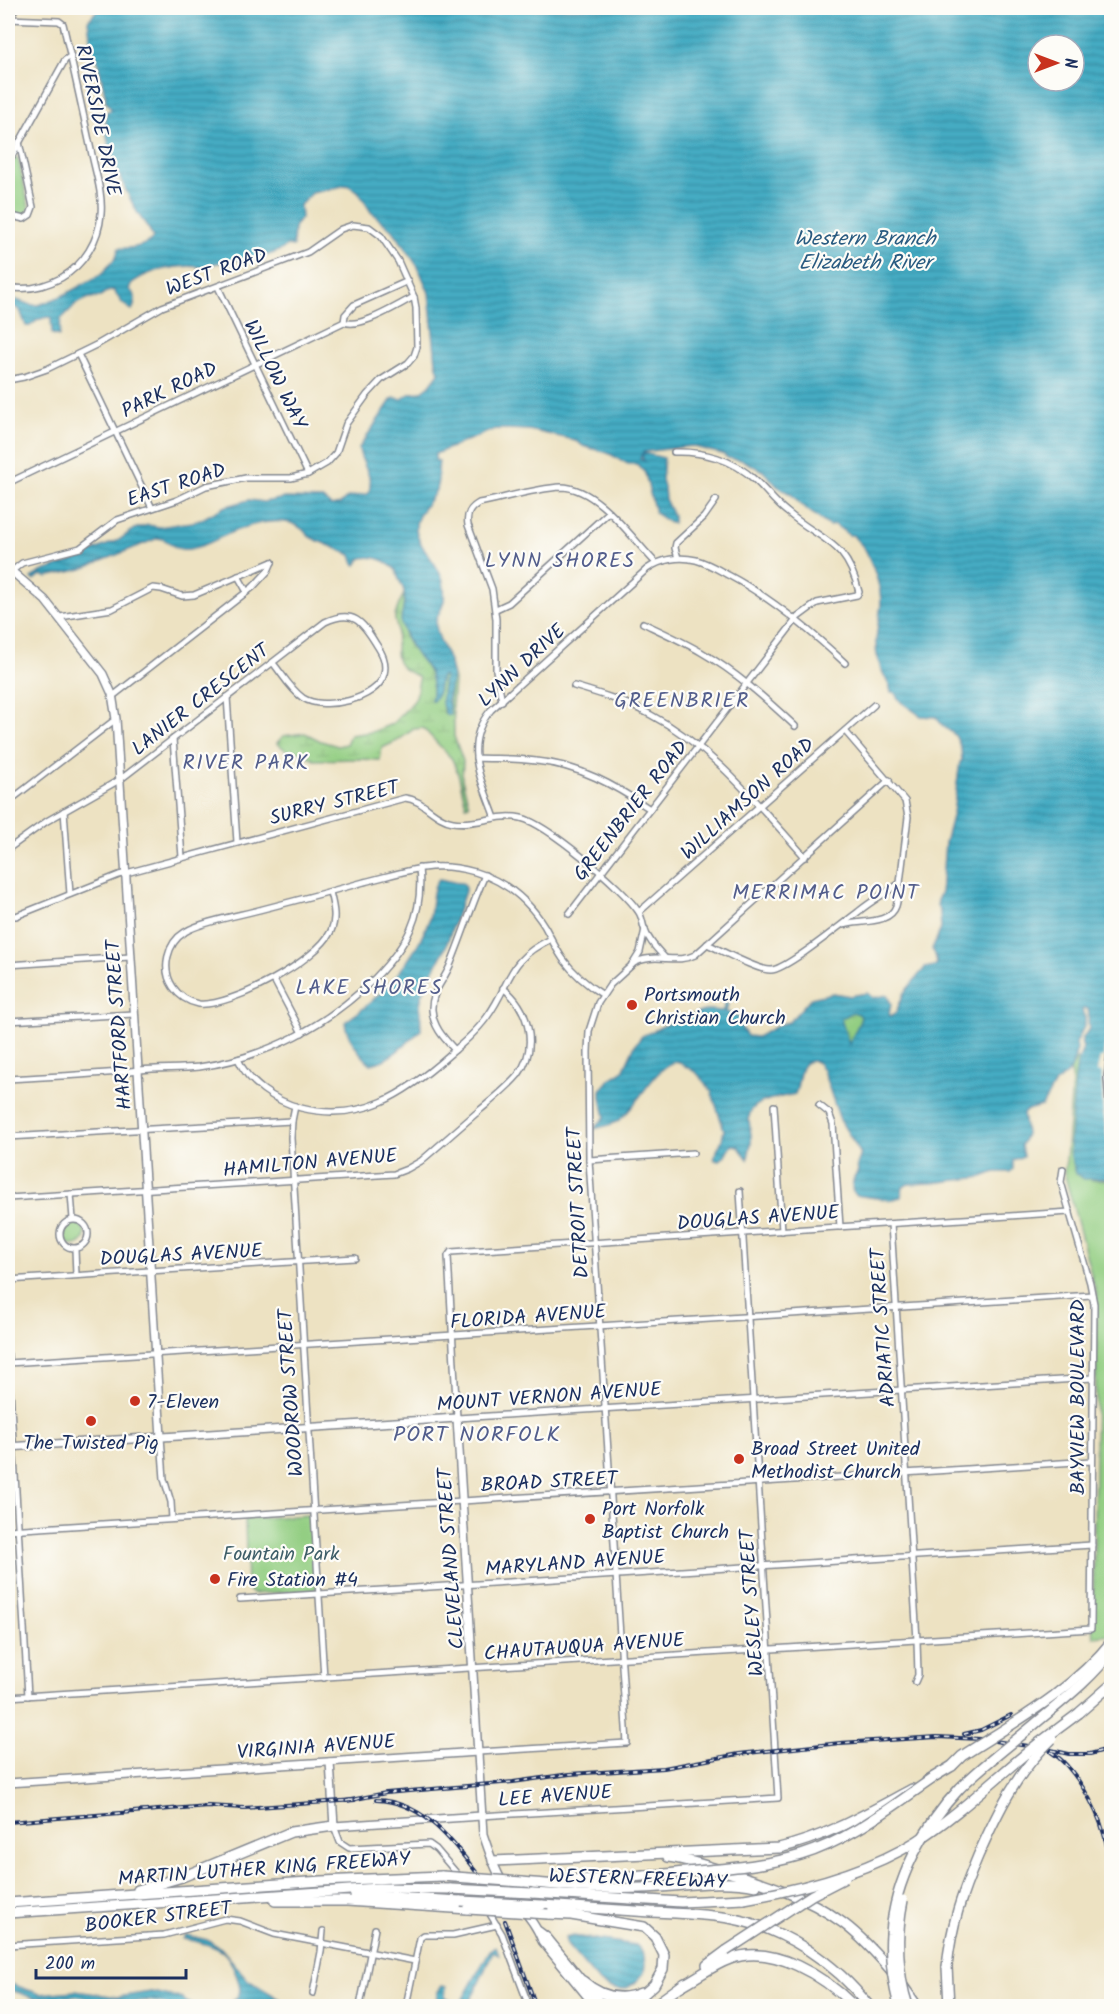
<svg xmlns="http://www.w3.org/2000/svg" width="1119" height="2014" viewBox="0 0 1119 2014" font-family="Kalam,sans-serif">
	<defs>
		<pattern id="wetland-marsh" width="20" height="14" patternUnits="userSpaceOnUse" patternTransform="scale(1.5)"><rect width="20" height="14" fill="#93ce82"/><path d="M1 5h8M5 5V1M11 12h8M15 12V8" fill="none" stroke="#7eb173"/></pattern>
		<pattern id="water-rules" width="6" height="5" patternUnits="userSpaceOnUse" patternTransform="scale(1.5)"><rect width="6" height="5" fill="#44acc3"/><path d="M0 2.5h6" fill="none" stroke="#388ca2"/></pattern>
	</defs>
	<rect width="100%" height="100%" fill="#fdfcf7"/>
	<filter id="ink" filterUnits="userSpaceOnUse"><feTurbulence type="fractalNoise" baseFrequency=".0167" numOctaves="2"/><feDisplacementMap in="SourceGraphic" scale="12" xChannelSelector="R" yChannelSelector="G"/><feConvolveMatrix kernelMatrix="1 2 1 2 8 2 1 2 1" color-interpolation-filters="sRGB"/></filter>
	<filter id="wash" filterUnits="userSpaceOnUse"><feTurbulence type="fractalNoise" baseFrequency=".008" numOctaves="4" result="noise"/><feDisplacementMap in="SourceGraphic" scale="24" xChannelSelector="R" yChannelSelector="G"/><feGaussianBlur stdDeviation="1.35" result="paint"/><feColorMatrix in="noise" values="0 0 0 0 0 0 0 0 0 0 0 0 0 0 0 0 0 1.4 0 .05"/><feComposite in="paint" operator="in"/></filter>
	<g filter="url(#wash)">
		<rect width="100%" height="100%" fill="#ede2c2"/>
		<g fill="url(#wetland-marsh)" stroke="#577e70" stroke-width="1.5">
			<path d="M404,594c0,17 -5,30 3,47 1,4 6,8 8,11 14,18 20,25 16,48l6,-5 4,-19h4l-3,18 2,19 6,1c-3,-21 4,-33 -1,-54l5,20 -2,28 2,11v17l9,25 -1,18 7,26 -3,1 -8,-33 -6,-14 -29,-31 -9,1 -17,12 -15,7 -2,12h-3l-18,-1 -45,1 -13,-8 -14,-1 -10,-8 6,-7 22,-3 16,8 17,5 8,-2 4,-9 22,-3 20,-8 21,-22 3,-5 3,-18 -1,-3c-29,-10 -21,-22 -21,-46 0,-5 -3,-10 -2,-14 2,-7 6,-17 9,-22z"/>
			<path d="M867,1008l-19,55 -13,-49z"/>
		</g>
		<g fill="#93ce82" stroke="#577e70" stroke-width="1.5">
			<path d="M15,157l3,1 11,49c-2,13 -13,8 -21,5v-41z"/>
			<path d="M1076,1059l5,2 6,114 5,5h20l-2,304 2,151 -18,2 -1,-11 4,-330 -33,-124 2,-12 6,-77 -2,-12z"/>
			<circle cx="74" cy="1234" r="11"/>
			<path d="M309,1515l3,1 4,74 -63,4 -6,-6 -2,-69z"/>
		</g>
		<g fill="url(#water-rules)" stroke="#306e90" stroke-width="1.5" fill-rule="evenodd">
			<path d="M99,8h1012v1172l-3,-2 -24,1 -8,-6 -5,-16 -1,-16 5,-62 2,-15 6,-16c-5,-10 4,-13 6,-20 -2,-7 1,-13 -1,-19l-4,-1 -2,2 3,8v6l-9,19 1,6 -6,20 -5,6 -11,8 -13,23 -15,4 -4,4 3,20 -5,12 2,10 -10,4v9l-3,3h-15l-13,5 -50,6 -24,1 -5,3 -2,10 -11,3 -35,-5c-6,-6 -1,-18 3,-24l-1,-6 4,-11 -21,-34 -17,-50c-3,-5 -5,-9 -11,-9 -15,0 -12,23 -17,33 -14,4 -45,5 -46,24 0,8 3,16 2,24 0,4 -3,13 -3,17l-10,-13 -5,-1 -5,4 -3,7 -5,4h-5l-1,-3 8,-17 2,-10 -13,-40 -14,-17 -20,-12c-24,6 -40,48 -61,61 -3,2 -18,6 -22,7l11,-12 -4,-19v-8l9,-11 13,-8 12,-26 7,-9 36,-17 30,-9 15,1 2,-9 3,1 -2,9 12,4 1,8 8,12 10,1 24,-13 8,-2 22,-24 22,-5 17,3 17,-3 6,5 14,-3 4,9 -2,10 2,2 5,-4 8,-19 14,-17 7,-8 10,-2 2,-3 -2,-9 -3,-5 9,-20 -1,-18 -3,-5 2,-11 2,-2 4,-50 8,-30 7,-51 2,-1 -1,-13 -6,-13 -12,-9 -7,-9 -15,-1 -20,-14 -7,-10h-3c-1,-7 -4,-11 -7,-17 -5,-9 -8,-22 -8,-32 0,-9 3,-23 4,-32 4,-18 -6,-42 -13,-58 -3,-8 -11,-12 -14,-18h-4l-15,-11 -5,2 -28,-21 -9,-10 -15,-9 -14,-15 -21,-11 -14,-2 -6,-4 -31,-8 -48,6 -3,7 4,2 -2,-5 2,-3 20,5 -2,22 2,7 1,12 8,17v7h-3l-15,-10 -10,-40 -8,-9h-9l-20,-11 -25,-7 -5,-4 -12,-4 -37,-8 -21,-1h-13l-60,25v6l4,1c-2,10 1,21 -4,31 -6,11 -20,23 -19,36 1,20 22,33 27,53 1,7 3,17 0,23 -2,8 -8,13 -7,21 2,19 14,30 16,48 1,9 -2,15 -4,22 -1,6 1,13 2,19l-2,2c-11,-11 -4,-27 -4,-40h-3l-4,19 -4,6h-2c7,-40 -17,-37 -26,-68 -1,-3 -4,-6 -4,-9 -1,-9 6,-21 3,-33 -2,-8 -7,-13 -8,-21 -12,-10 -19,-15 -35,-12l-5,7 -2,-1 -3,-9c-13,-6 -26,-11 -39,-17 -5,-2 -6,-6 -10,-9 -17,-15 -54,-4 -72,4 -13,6 -34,18 -48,16 -11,0 -9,-9 -24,-11l-76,31 -36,8 -5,-2 -8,5 -2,-2 10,-6 40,-14 9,-6 29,-12 15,-11 14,-4 11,2 34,-5 11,-4 20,-11 25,-7 15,2 21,-4 38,1 8,7 9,-2 8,-7 20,-3c8,-17 -8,-30 -9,-46l33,-49 3,-1 7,1 9,-6 10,-1 9,-7 9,-12 -3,-11 -7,-69 -11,-26 -23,-34 -24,-21 -13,-21 -11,-6 -35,8 -12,12 1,13 -7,9 -1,19h-6c-20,15 -51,13 -76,18l-4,2v4c-14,-10 -73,1 -78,19 7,6 8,12 3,21l-9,-6 -10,-14 -9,3 -4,4 -11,1 -13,6 -15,15 -2,17 -7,-2 -1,-17c-10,0 -14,3 -21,9h-4l-6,-16 -5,-3 -7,1v-11l23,8h8l23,-9 40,-22 14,-17 3,-9c11,1 26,-1 34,-10 -3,-11 -12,-18 -17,-28 -16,-31 -33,-63 -30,-98l8,-3h-3l-6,-9 1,-1 -9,-41h-4l-5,-37zM1038,45h36v36h-36zM852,1012l7,2 2,3c-1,5 -9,21 -12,27l-8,-25z"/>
			<path d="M439,879c9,1 13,4 23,4l3,2v6l-20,58 -22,41 -3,14 1,26c-13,12 -31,31 -50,34 -11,-9 -25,-28 -26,-42 35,-24 67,-58 83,-99 5,-13 2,-34 11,-44z"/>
			<path d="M1111,1469v57l-2,-3c2,-4 1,-14 -2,-16l2,-34z"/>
			<path d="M186,1935l21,5 14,8 27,32 32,19 8,7h-63c5,-3 12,-6 14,-12 4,-8 -9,-37 -16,-42 -11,-8 -28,-11 -40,-13z"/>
			<path d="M573,1936l63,9c9,8 10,16 8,28 -14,18 -26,21 -45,9l-32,-37 -2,-7z"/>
			<path d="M496,1946l3,9 -6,-3 -25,54h-9l30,-54z"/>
			<path d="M8,1983l32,11 35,-3 43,6 33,-5 29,6 8,5 14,3h-29l-18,-6 -38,5 -34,-9 -49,2 -26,-9z"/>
			<path d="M442,1986l4,1 -1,10 6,3 3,6h-18l1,-13z"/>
		</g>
		<path fill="#ede2c2" d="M1111,1011v152l-8,-54 -1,-37h-5l3,-14h3z"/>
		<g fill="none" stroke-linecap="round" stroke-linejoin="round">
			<g stroke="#44acc3" stroke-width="1.5">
				<path d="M76,1996l21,4"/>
				<path d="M150,2001l18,3"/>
			</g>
		</g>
	</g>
	<g filter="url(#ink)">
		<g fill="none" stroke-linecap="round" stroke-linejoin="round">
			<g stroke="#848890" stroke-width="8">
				<g id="minor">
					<path d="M8,19l51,2 4,3c10,42 19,84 28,126 4,21 12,43 10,64 -2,26 -17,51 -40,64 -17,9 -35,13 -53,9"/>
					<path d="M8,163l57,-103 6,-4"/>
					<path d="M8,215l16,4 6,-4 3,-8 -14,-65"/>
					<path d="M218,287l90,187"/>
					<path d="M344,322l1,-7 9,-10 54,-24"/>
					<path d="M78,354l74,154"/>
					<path d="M8,380l16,-3 23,-8 51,-25 64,-37 146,-55 33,-23 12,-4 16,2 12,9 17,25 16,36 2,11 1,39 -3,9 -6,7 -27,17 -14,15 -21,29 -10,29 -9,10 -19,11 -17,4h-45l-40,8 -29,14 -60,20 -37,28 -58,15 -10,8"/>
					<path d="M8,483l336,-161c17,7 53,-17 70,-25"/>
					<path d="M678,558l-3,-10 1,-5 28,-26 12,-17"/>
					<path d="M238,576l9,16"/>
					<path d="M496,609l13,-6 100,-91"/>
					<path d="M60,617l52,-8 41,-21 8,1 21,7 12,-1 78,-33"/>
					<path d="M643,623c19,9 39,18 58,29 35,20 65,47 94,74"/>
					<path d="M574,686c27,8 53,16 77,29 63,33 107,90 154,142"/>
					<path d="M113,696l140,-109 15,-16 4,-9"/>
					<path d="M227,697l10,145"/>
					<path d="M502,701l-6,-31v-51l-4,-30 -24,-64c-2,-11 2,-17 11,-22 25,-5 58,-15 82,-16 37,0 71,52 95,76"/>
					<path d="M173,739l9,118"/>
					<path d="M476,758c20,1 40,0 60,3 43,4 78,24 114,48"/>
					<path d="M8,802l108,-83"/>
					<path d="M64,811l6,83"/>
					<path d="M495,818c-13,-37 -34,-73 -4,-108l156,-141c14,-10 32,-13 49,-9 12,3 23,10 34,16 43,23 80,54 115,87"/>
					<path d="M8,849l39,-28 74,-42 204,-157c28,-13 37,-1 51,22 6,9 11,18 8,30 -6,26 -61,37 -81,24 -12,-8 -21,-24 -30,-35"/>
					<path d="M330,892c3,13 7,26 1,39 -14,30 -100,76 -132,73 -10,-2 -20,-8 -26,-17 -12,-18 -6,-44 12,-55 15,-10 56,-17 74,-22 35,-9 70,-18 105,-28 22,-5 44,-13 67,-15 15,-1 30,1 44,5 30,9 54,29 70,55 6,11 11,22 18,32 11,15 24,26 40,36"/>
					<path d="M639,912l235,-207"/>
					<path d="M569,914l229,-297 19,-14 40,-8 2,-3c-13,-52 -35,-49 -72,-80 -12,-9 -21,-22 -32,-32 -22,-21 -52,-29 -81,-28"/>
					<path d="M8,915l8,1 103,-41 286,-77c19,2 29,21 48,24 22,4 45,-9 68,-4 26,6 102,70 117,93 4,5 4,11 6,17 4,12 13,21 21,30"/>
					<path d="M844,925c15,-5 46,0 52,-19 2,-7 3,-16 4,-23"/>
					<path d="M707,944c14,6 51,27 64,26 15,0 72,-47 87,-58 13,-11 28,-19 42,-29l8,-66 -3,-16 -60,-70"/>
					<path d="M632,964c22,-13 43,1 63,-9l194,-175"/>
					<path d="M8,965l122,-8"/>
					<path d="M274,980l28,53"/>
					<path d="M8,1021l126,-7"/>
					<path d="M455,1050c-11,-12 -22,-23 -23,-40 -1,-19 13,-30 19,-47 12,-29 21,-59 34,-88"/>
					<path d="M238,1059c10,24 37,42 63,49 61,15 104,-14 147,-52 14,-12 28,-24 39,-39 26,-36 18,-56 64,-78"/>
					<path d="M8,1079c44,-3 88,-4 132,-9 19,-2 39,-1 59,-3 66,-9 129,-42 176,-89 32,-33 49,-62 44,-110"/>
					<path d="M819,1105l10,8 4,11 7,103"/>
					<path d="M295,1106l-3,15 -1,17 33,540"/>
					<path d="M774,1106l8,125"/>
					<path d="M8,1137l284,-16"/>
					<path d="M589,1160l104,-7"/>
					<path d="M71,1194l2,25"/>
					<path d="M8,1198l386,-24 13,-5 14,-8c20,-17 39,-34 59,-51 13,-11 27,-22 38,-35 21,-28 11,-67 -15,-87"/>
					<path d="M1070,1212l-619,40 -3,4 9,162 636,-40"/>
					<circle cx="74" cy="1234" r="14"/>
					<path d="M891,1224l26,416 1,35 -3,7"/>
					<path d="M75,1249l1,26"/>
					<path d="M8,1280l347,-22"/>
					<path d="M8,1355l20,341"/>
					<path d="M8,1363l1084,-68"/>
					<path d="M161,1437l3,42 7,23 1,17"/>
					<path d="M8,1530l1084,-69"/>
					<path d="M240,1599l852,-54"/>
					<path d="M8,1697l1083,-68 3,-325 -4,-21 -29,-101 2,-13"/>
					<path d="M478,1752l149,-9 -38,-583 -1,-108 1,-21 9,-28 12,-18 22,-20 8,-13 5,-23"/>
					<path d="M481,1816l297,-18 -38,-607"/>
					<path d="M334,1826l6,16 9,6 80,-4 7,5 45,53"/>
					<path d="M487,1909l15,25 27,72"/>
					<path d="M8,1945l156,-10 61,-16 15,2 34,13 141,27"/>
					<path d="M313,1993l8,-41 2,-21"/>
					<path d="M360,2006l15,-77"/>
					<path d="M406,2006l14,-68 4,-3h29l44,-10"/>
				</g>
			</g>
			<g stroke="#848890" stroke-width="10">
				<g id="tertiary">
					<path d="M8,568l37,32 58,74 9,20 4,25 45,718"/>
					<path d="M8,1447l449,-29 26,416c6,18 12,36 22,52 12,19 30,34 37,55l53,65"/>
					<path d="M330,1762l4,64 147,-10"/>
					<path d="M8,1783l470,-31"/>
					<path d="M539,1931l8,6 56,69"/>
				</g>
			</g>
			<g stroke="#848890" stroke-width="11">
				<path id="primary" d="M8,17l6,-9"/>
			</g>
			<g stroke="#848890" stroke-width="12">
				<g id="motorway">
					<path d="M1112,1053l-3,25 3,39"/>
					<path d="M1079,1713l33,-29"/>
					<path d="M927,1781l25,-15"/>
					<path d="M668,1857c16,2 32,7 49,12 42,12 90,27 126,54 20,15 36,33 52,52"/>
					<path d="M493,1861l286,-13c48,-11 90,-36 133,-59"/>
					<path d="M561,1880l49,-1 55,-5"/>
					<path d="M522,1882c40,3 80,8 120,6 38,-1 76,-10 114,-2"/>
					<path d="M138,1890l44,-13 109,-45 43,-6"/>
					<path d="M532,1893l149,9 63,-3"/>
					<path d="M355,1895l106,6"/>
					<path d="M275,1901h72l121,8"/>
					<path d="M8,1903l314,-22 120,-5"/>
					<path d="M542,1905c36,2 73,5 109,7 26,1 52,2 78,6 55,10 106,44 140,88"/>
					<path d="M8,1913l371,-25 72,1"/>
					<path d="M548,1914l23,1 73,12 11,10 9,18 -1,14 -9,16 -24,21"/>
					<path d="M707,1965l19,-14"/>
					<path d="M947,1967l2,39"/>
					<path d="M583,1981c17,15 36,21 58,12"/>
					<path d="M681,1986c17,-9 32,-21 49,-27 43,-16 95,18 124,47"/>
					<path d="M903,1986l14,20"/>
					<path d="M653,2006l32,-23"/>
				</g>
			</g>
			<use href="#minor" stroke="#fff" stroke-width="5"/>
			<use href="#tertiary" stroke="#fff" stroke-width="7"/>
			<use href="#primary" stroke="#fff" stroke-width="8"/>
			<use href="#motorway" stroke="#fff" stroke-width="9"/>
			<g stroke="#1b2f5e" stroke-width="4">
				<g id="rail">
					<path d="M964,1734l17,-4 30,-15"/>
					<path d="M1051,1752c23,14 46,56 53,82 4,13 5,27 8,41"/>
					<path d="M376,1800c50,2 76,42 105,78"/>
					<path d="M346,1801l40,-8 127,-11 57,-8 94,-6 75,-14 101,-11 97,-6 44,2 61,9 27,6h21l22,-6"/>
					<path d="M8,1822l200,-16 36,2 111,-8"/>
					<path d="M1109,1867l3,32"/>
					<path d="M505,1921l31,85"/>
				</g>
			</g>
			<use href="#rail" stroke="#fdfcf7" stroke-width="1.5" stroke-dasharray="4.5" stroke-linecap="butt"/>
			<g stroke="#848890" stroke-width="12" stroke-linecap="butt">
				<g id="motorway-bridge">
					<path d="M952,1766l10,-10c53,-34 110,-65 150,-115"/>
					<path d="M665,1874c45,-5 93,-6 136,-19 49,-15 90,-48 131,-76"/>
					<path d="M442,1876l80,6"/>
					<path d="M451,1889l81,4"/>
					<path d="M744,1899c59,-10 122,-26 173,-58 44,-28 81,-66 122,-98 13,-10 27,-20 40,-30"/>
					<path d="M903,1900c-7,34 -6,73 5,106"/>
					<path d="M461,1901l81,4"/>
					<path d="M468,1909l80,5"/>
					<path d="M726,1951l86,-56 33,-17"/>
					<path d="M947,1967c4,-42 15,-73 31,-111 20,-45 38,-83 74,-117"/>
					<path d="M899,2006c-6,-23 -10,-47 -8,-72 3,-53 33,-108 69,-146 21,-21 46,-40 69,-59 29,-25 60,-47 83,-78"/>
				</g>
			</g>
			<use href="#motorway-bridge" stroke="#fff" stroke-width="9"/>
		</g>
	</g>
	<g fill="#c8321e" stroke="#fdfcf7" stroke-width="2">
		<circle cx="632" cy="1005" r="6"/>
		<circle cx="135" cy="1401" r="6"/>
		<circle cx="91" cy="1421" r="6"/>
		<circle cx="739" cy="1459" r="6"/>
		<circle cx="590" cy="1519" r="6"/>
		<circle cx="215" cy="1579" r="6"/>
	</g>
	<g text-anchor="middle" stroke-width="4.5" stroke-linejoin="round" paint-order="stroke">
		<g font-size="20" fill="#1b2f5e" stroke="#fdfcf7">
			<text transform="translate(99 120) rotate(78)" y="7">RIVERSIDE DRIVE</text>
			<text transform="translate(216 271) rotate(-20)" y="7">WEST ROAD</text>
			<text transform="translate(276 374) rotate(64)" y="7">WILLOW WAY</text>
			<text transform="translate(169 389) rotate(-26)" y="7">PARK ROAD</text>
			<text transform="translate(176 484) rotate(-18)" y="7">EAST ROAD</text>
			<text transform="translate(521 665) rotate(-43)" y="7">LYNN DRIVE</text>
			<text transform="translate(200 699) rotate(-38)" y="7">LANIER CRESCENT</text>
			<text transform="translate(747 798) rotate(-42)" y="7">WILLIAMSON ROAD</text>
			<text transform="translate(334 802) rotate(-14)" y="7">SURRY STREET</text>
			<text transform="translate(630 810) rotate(-52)" y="7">GREENBRIER ROAD</text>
			<text transform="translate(118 1025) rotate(-94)" y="7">HARTFORD STREET</text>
			<text transform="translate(310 1162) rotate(-5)" y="7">HAMILTON AVENUE</text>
			<text transform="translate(577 1203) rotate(-93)" y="7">DETROIT STREET</text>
			<text transform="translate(758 1217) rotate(-4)" y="7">DOUGLAS AVENUE</text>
			<text transform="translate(181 1254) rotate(-3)" y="7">DOUGLAS AVENUE</text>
			<text transform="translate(528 1316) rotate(-4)" y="7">FLORIDA AVENUE</text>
			<text transform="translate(882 1328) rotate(-94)" y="7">ADRIATIC STREET</text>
			<text transform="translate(290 1393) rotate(-94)" y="7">WOODROW STREET</text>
			<text transform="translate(549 1396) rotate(-4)" y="7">MOUNT VERNON AVENUE</text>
			<text transform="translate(1077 1397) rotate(-90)" y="7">BAYVIEW BOULEVARD</text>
			<text transform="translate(549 1481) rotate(-3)" y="7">BROAD STREET</text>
			<text transform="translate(450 1559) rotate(-94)" y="7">CLEVELAND STREET</text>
			<text transform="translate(575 1562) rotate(-4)" y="7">MARYLAND AVENUE</text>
			<text transform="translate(751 1603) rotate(-94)" y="7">WESLEY STREET</text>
			<text transform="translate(584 1646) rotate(-4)" y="7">CHAUTAUQUA AVENUE</text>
			<text transform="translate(316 1746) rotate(-4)" y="7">VIRGINIA AVENUE</text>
			<text transform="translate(555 1795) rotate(-4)" y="7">LEE AVENUE</text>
			<text transform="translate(264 1868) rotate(-4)" y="7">MARTIN LUTHER KING FREEWAY</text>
			<text transform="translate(638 1878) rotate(2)" y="7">WESTERN FREEWAY</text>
			<text transform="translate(158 1916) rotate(-7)" y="7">BOOKER STREET</text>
		</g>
		<g font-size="20" fill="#1b2f5e" stroke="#fdfcf7" text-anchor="start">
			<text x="644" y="1001">Portsmouth<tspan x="644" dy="23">Christian Church</tspan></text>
			<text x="147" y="1408">7-Eleven</text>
			<text x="91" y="1449" text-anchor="middle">The Twisted Pig</text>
			<text x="751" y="1455">Broad Street United<tspan x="751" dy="23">Methodist Church</tspan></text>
			<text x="602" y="1515">Port Norfolk<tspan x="602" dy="23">Baptist Church</tspan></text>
			<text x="227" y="1586">Fire Station #4</text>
		</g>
		<g font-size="20" fill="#3f5f69" stroke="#fdfcf7">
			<text x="281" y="1560">Fountain Park</text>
		</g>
		<g font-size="21" font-style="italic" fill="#295b81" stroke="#fdfcf7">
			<text x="865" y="245">Western Branch<tspan x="865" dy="24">Elizabeth River</tspan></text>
		</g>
		<g font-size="21" letter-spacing="1.5" fill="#535e8c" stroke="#fdfcf7">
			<text x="560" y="567">LYNN SHORES</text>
			<text x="682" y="707">GREENBRIER</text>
			<text x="246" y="769">RIVER PARK</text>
			<text x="826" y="899">MERRIMAC POINT</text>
			<text x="369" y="994">LAKE SHORES</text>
		</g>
		<g font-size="22" letter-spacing="1.5" fill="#535e8c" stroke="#fdfcf7">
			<text x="477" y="1441">PORT NORFOLK</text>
		</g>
	</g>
	<rect width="1119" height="2014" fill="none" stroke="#fdfcf7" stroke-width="30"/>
	<g transform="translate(1056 63) rotate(90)"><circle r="28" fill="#fdfcf7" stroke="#a3aaba" stroke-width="1.5"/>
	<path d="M0-4.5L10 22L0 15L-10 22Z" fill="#c8321e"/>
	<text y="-9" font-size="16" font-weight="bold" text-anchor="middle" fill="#1b2f5e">N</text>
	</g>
	<path d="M36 1969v9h150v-9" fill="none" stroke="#1b2f5e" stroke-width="3"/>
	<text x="45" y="1969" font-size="18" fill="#1b2f5e" stroke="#fdfcf7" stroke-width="4.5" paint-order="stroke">200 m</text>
</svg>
